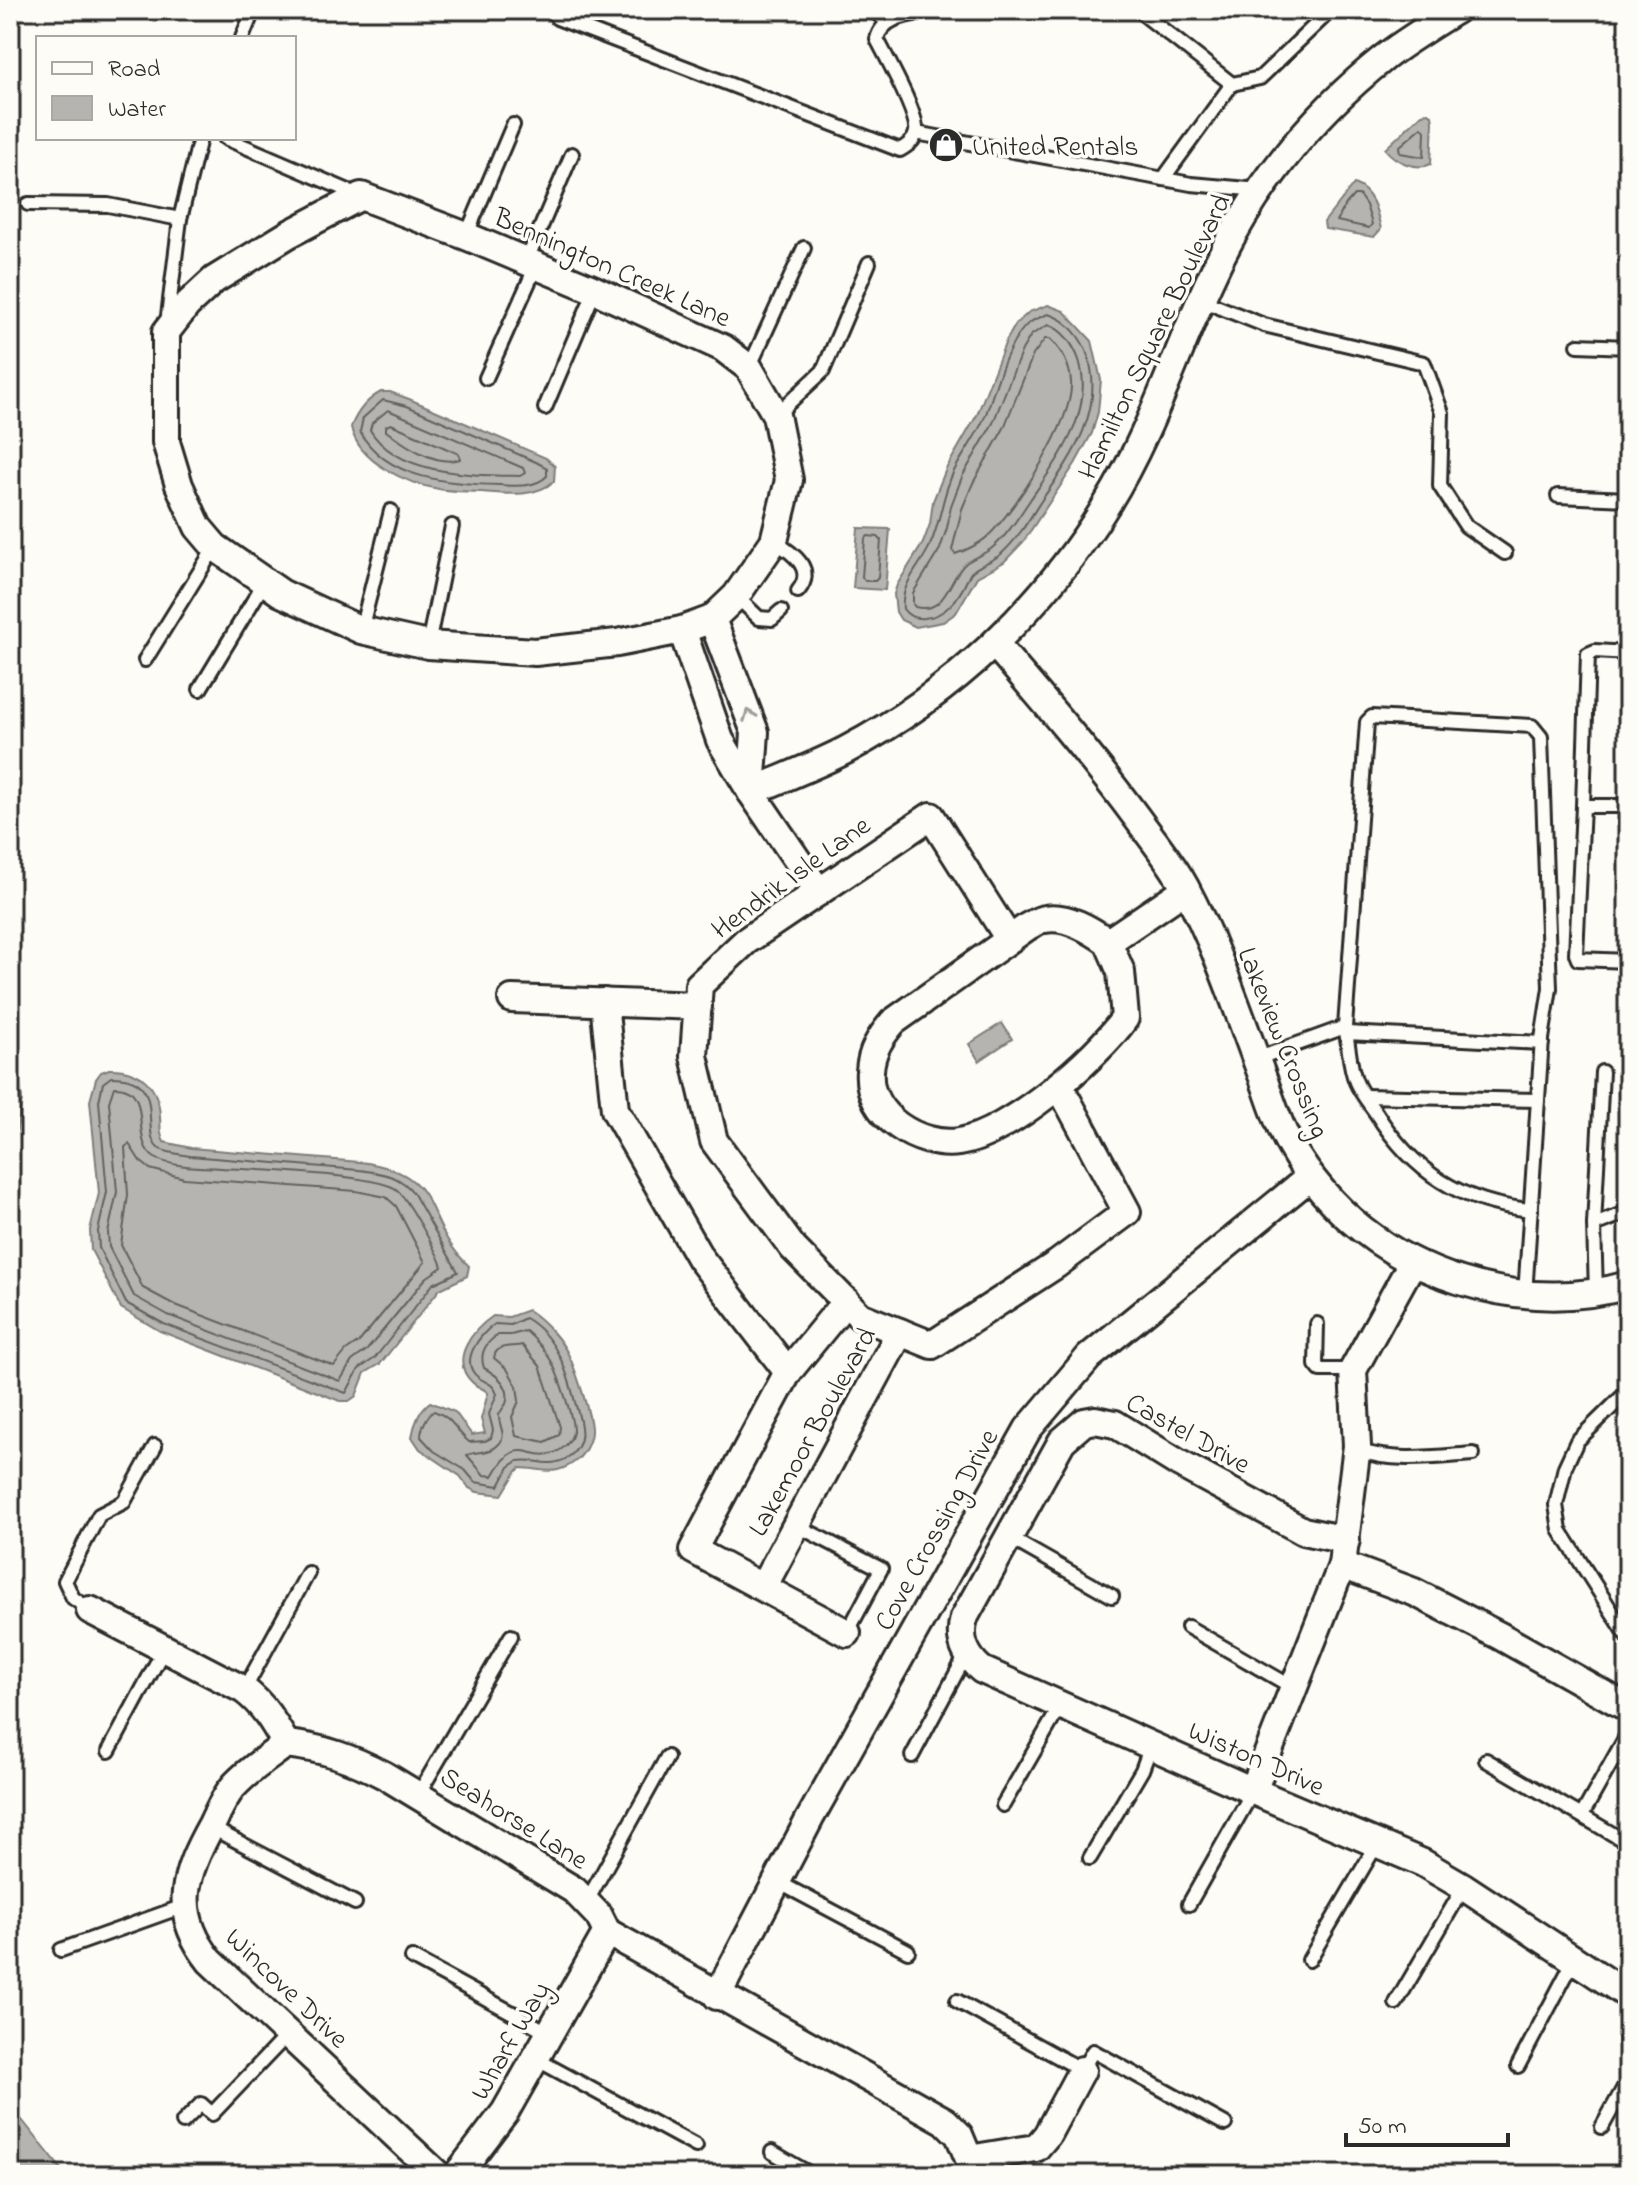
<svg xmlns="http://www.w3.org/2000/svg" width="1638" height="2185" viewBox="0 0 1638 2185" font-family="'Indie Flower',sans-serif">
	<rect width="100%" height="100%" fill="#fdfcf7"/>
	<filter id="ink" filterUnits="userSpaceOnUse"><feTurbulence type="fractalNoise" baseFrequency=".0125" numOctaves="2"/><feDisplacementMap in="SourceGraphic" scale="16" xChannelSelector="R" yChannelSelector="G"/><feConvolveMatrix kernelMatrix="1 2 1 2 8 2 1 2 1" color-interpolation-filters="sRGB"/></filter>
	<g filter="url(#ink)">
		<g fill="#b5b4b1" stroke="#7e7d7b" stroke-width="2">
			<path d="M1428,113l4,2 1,7 -2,42c-14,7 -36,-2 -46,-15l37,-35z"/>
			<path d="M1354,184c19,7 23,27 27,45l-7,8 -49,-8 -1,-7z"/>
			<path d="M1048,305l16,6 28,30 9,39 -3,32 -6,21 -17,31 -52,78 -19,20 -27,15 -21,36 -13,9 -27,5 -15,-7 -5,-8 -2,-18 3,-9 26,-42 7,-19 3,-23 13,-32 31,-54 29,-74 10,-17 13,-12z"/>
			<path d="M381,392h9l19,7 137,59 9,8 -1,15c-18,17 -48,13 -72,11 -14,-1 -29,0 -43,-3 -32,-5 -81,-27 -88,-62 6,-15 15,-27 30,-35z"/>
			<path d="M858,528l32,1 -5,61 -32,-2z"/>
			<path d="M10,994l12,106 -12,69z"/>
			<path d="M1002,1023l10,16 -33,22 -10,-17z"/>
			<path d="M109,1069c30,-1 50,16 51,48 1,10 -1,16 4,25l27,6 169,14c87,11 59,58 109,104l-2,10 -27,13 -60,75 -15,9 -9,23 -7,5h-9l-180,-70 -39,-23 -30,-58 -1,-20 9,-37 -9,-92 6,-22 5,-7z"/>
			<path d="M528,1310c14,9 29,25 38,40 8,14 26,67 25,82 -1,12 -8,24 -18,31 -20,14 -33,5 -53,5l-4,4 -14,23 -25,-3 -8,-4 -9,-12 -40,-27 -8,-12c2,-13 8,-28 18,-35l25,10 17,23 13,-2 -4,-14 7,-26c-5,-6 -11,-5 -16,-11 -24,-23 2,-53 21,-66l16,1z"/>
			<path d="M10,2105l56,70h-56z"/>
		</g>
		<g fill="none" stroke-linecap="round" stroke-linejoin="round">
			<g stroke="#626261" stroke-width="2">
				<path d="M1422,127l3,4 -1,26 -24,-4 -1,-6z"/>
				<path d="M1354,195h5l7,10 6,19 -3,4 -32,-7 9,-17z"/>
				<path d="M1048,314c19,5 34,24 40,42 17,56 -17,102 -47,145 -12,19 -24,39 -41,54 -8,6 -18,9 -26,15 -6,4 -3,4 -7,10 -8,18 -22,37 -43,38 -9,1 -16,-2 -21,-9 -3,-27 19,-43 28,-66 10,-23 11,-47 22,-70 10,-20 25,-38 33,-59 10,-27 18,-61 36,-84 7,-9 16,-12 26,-16z"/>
				<path d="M1048,325c15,4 26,21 31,35 16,53 -21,99 -49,140 -11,16 -22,35 -38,48 -7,6 -18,9 -26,15 -18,15 -19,52 -51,44l-2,-3v-11l27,-44 7,-21 4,-22 11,-29 31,-54 29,-73 9,-15z"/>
				<path d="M1045,339h5c12,12 20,25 21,43 3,38 -56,129 -84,155 -8,7 -22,14 -32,17l-3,-4 10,-41 11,-26 31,-55 29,-73z"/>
				<path d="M383,400l24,6 129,56 11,6v8c-12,12 -32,10 -47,9 -49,-1 -113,-5 -140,-53l3,-14z"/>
				<path d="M388,410l135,58 2,5 -5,3c-47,-1 -122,0 -150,-46l2,-7z"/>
				<path d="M391,424l68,30 1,5c-24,8 -55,-14 -74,-28v-5z"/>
				<path d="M868,536l10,1 3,3 -3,38 -3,3h-10l-3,-4 3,-38z"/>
				<path d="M111,1077c58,-1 28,54 47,71 7,5 23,6 32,8l169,14c22,3 42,5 55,24l44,78 -25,12 -58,74 -16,11 -13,24 -182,-69 -38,-21 -27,-55 -1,-17 9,-39 -8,-91 4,-18z"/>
				<path d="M114,1087c42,-1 14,55 41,71 16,9 48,9 66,10 34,2 151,6 175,21 10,7 43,66 46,78l-16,11 -59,72 -15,11 -12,20 -172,-66 -34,-19 -25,-49 -1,-14 9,-41 -8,-90z"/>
				<path d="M129,1144l11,17 10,8 34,9 172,13 30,6 10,9 29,56 -66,80 -13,9 -12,15 -161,-62 -30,-16 -22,-43 7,-50 -3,-48z"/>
				<path d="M525,1318c31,18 42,52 50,84 6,21 14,42 -8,56 -18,11 -31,0 -49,3l-9,6 -10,19 -24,-4 -10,-12 -31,-19 -13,-14c0,-9 6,-22 13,-26 18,6 21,19 35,31l16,-1 6,-3 2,-8 -4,-16 8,-20c-4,-11 -9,-10 -18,-16 -22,-16 2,-45 16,-54l16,1z"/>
				<path d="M526,1331c9,8 18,18 24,28 7,11 23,58 23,71 0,8 -6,16 -13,20 -30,17 -40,-22 -67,26l-9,-1 -17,-20c8,-4 22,-1 30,-9 12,-11 1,-19 2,-31 0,-1 6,-10 7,-11 6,-17 -9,-29 -22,-36 -5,-15 1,-25 14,-33h13z"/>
				<path d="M522,1345l18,21 20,61 -1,8 -14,7 -29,-6 -4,-19 7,-16 -2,-15 -10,-17 -13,-11c2,-15 17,-10 28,-13z"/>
			</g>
			<g stroke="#2b2b2b" stroke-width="18">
				<g id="service">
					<path d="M561,10l-4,8 343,132c7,-4 15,-9 16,-18 3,-17 -30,-75 -39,-93 6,-25 38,-24 59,-29"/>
					<path d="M873,10l13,11"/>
					<path d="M1138,10l94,74 28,-6 71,-68"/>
					<path d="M242,38l9,-22"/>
					<path d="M916,133l275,51 69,6"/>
					<path d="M225,138l133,57"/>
					<path d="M1163,179l69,-95"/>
					<path d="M28,204l80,1 72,14"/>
					<path d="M466,236l47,-111"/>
					<path d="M526,262l46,-108"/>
					<path d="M1201,300l63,25 160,38 18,50 -2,73 26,40 39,27"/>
					<path d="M167,324l13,-105 20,-81"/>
					<path d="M1578,345l50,2"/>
					<path d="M749,368l55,-120"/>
					<path d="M486,378l50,-112"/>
					<path d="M545,408l50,-118"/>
					<path d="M776,415l47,-44 46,-108"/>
					<path d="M1558,496l70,3"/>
					<path d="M774,541c19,12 42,28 24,50"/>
					<path d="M736,596l23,22 13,1 9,-8"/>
					<path d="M361,630l30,-119"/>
					<path d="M428,645l24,-119"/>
					<path d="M145,660l70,-113"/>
					<path d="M200,689l64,-106"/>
					<path d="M1583,806l5,-152 7,-3 33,2"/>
					<path d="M1628,806h-45l-7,148 2,5 50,2"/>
					<path d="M1345,1027c4,17 4,39 11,55 4,10 13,21 20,31 37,59 85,90 155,97"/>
					<path d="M1347,1033l195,10"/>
					<path d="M1256,1059l89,-32 22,-305 5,-5 160,9 9,11 9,251 -8,51 -17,256"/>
					<path d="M1365,1096l173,4"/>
					<path d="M1594,1225l34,-13"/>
					<path d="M1596,1292l-2,-67 8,-153"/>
					<path d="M1317,1324l-1,41 4,5h33"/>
					<path d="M1628,1391l-51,50 -12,26 -9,38 4,25 68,107"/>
					<path d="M1357,1450c37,13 77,7 116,4"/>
					<path d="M796,1525l85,44 -34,64"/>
					<path d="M1008,1537l104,59"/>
					<path d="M90,1610l-17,-12 -8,-17 34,-66 25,-13 31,-56"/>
					<path d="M1188,1627l106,61"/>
					<path d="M244,1690l64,-117"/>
					<path d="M109,1751l55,-102"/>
					<path d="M912,1756l55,-103"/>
					<path d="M1486,1760l142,83"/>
					<path d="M418,1795l93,-159"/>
					<path d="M1003,1805l58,-100"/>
					<path d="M1582,1815l46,-82"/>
					<path d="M210,1827l145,76"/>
					<path d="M1090,1858l52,-88 9,-24"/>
					<path d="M776,1881l132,70"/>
					<path d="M587,1901l80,-144"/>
					<path d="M1189,1904l64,-113"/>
					<path d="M61,1950l123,-44"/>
					<path d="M412,1958l139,76"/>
					<path d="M1309,1960l68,-116"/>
					<path d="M957,2001l125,69 11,-19 132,73"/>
					<path d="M1396,2003l68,-116"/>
					<path d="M536,2059l160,87"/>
					<path d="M1518,2066l56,-106"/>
					<path d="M183,2122l18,-18 11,10 77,-81"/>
					<path d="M1602,2127l26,-47"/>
					<path d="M772,2152l40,23"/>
				</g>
			</g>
			<g stroke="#2b2b2b" stroke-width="32">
				<g id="minor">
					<path d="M361,196l105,40 129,54 128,58 26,20 27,47 13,65 -15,61 -38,55 -24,23 -30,11 -65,13 -82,9 -107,-7 -67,-15 -80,-37 -66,-46 -17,-20 -19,-42 -13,-43v-110l21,-27 27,-25 75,-46z"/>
					<path d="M712,619l43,113 -4,60"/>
					<path d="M682,630l38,110 31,52 68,100"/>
					<path d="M995,644c49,57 97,113 142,174 16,22 35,45 48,69 32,60 54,127 78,191 8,22 15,47 27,67 38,67 98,113 171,136 55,17 112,20 167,4"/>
					<path d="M751,792c31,-14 64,-26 95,-42 106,-56 198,-143 261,-246 43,-69 67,-146 101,-220 39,-88 101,-167 177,-227 22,-17 47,-32 71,-47"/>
					<path d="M1009,939l-78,-123 -185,125 -47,44 -5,71 20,85 79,107 67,68 72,29 125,-81 70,-52 -68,-127"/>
					<path d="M1108,942l13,30 4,46c-28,40 -116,116 -166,124 -39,6 -93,-26 -89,-71 1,-20 11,-35 23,-49l134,-95c5,-3 13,-8 18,-8 22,-4 46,11 63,23l78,-53"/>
					<path d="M512,999l186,7"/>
					<path d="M604,1002l11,108 85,148 88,114"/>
					<path d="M846,1301l-58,71 -95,178 154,83"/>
					<path d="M1346,1540l-43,-9 -125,-68 -63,-39 -20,-4 -11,2 -22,19 -98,177c-6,21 1,38 18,52l271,121 170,72 41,24 164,108"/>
					<path d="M1342,1565l72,27 86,44 128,72"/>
					<path d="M763,1587l137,-255"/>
					<path d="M90,1610l154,80c20,15 30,33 42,54"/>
					<path d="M286,1744c37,4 65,14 98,31l190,115 25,26 8,16 338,189 14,14 10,24"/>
					<path d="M286,1744c-17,13 -38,26 -53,43 -9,10 -15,25 -21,37 -28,50 -41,88 -2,137l228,214"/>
					<path d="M1253,1791l89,-226 15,-119 -4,-76 59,-107"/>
					<path d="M717,1996l93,-178 218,-389 61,-72 221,-180"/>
					<path d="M969,2159l67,-11 11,-13 35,-65"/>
					<path d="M457,2175l48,-63 102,-180"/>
				</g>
			</g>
			<use href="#service" stroke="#fdfcf7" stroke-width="12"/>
			<use href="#minor" stroke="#fdfcf7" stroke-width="26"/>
		</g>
		<defs><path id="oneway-chevron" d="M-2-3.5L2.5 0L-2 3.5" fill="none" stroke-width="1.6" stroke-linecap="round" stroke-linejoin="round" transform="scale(2)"/></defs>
		<use stroke="#9e9e9b" href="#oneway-chevron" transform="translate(749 715) rotate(-111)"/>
	</g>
	<defs>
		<g id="shop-disc" transform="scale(1.8)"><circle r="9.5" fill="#2b2b2b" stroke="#fdfcf7"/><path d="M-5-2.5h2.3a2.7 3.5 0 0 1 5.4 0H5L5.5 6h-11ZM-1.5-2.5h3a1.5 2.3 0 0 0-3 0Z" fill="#fff"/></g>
	</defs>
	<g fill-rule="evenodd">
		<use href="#shop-disc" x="946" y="145"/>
	</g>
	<g text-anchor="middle" stroke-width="7" stroke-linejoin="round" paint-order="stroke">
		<g font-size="28" fill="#2b2b2b" stroke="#fdfcf7" text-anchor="start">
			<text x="972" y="155">United Rentals</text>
		</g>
		<g font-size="28" fill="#2b2b2b" stroke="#fdfcf7">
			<text transform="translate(613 266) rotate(24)" y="10">Bennington Creek Lane</text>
			<text transform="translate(1153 336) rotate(-64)" y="10">Hamilton Square Boulevard</text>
			<text transform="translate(790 876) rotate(-36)" y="10">Hendrik Isle Lane</text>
			<text transform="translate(1285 1042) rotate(68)" y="10">Lakeview Crossing</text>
			<text transform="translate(811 1431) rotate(-61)" y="10">Lakemoor Boulevard</text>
			<text transform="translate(1189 1432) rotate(29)" y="10">Castel Drive</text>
			<text transform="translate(935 1529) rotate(-61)" y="10">Cove Crossing Drive</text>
			<text transform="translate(1257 1757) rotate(24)" y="10">Wiston Drive</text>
			<text transform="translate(515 1817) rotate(32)" y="10">Seahorse Lane</text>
			<text transform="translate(288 1987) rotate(44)" y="10">Wincove Drive</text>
			<text transform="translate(509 2040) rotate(-60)" y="10">Wharf Way</text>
		</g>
	</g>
	<rect width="1638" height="2185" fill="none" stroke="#fdfcf7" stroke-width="40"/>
	<rect x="20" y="20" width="1598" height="2145" fill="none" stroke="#2b2b2b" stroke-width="3" filter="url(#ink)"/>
	<rect x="36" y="36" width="260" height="104" fill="#fdfcf7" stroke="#a9a8a5" stroke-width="2"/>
	<rect x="52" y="62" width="40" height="12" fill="#fdfcf7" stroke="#a9a8a5" stroke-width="2"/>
	<text x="108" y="76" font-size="24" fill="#2b2b2b">Road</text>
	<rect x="52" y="96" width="40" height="24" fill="#b5b4b1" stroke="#a9a8a5" stroke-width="2"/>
	<text x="108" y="116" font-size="24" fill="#2b2b2b">Water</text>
	<path d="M1346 2133v12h162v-12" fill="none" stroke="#2b2b2b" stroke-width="4"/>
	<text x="1358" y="2133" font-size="24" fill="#2b2b2b" stroke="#fdfcf7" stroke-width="6" paint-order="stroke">50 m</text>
</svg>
